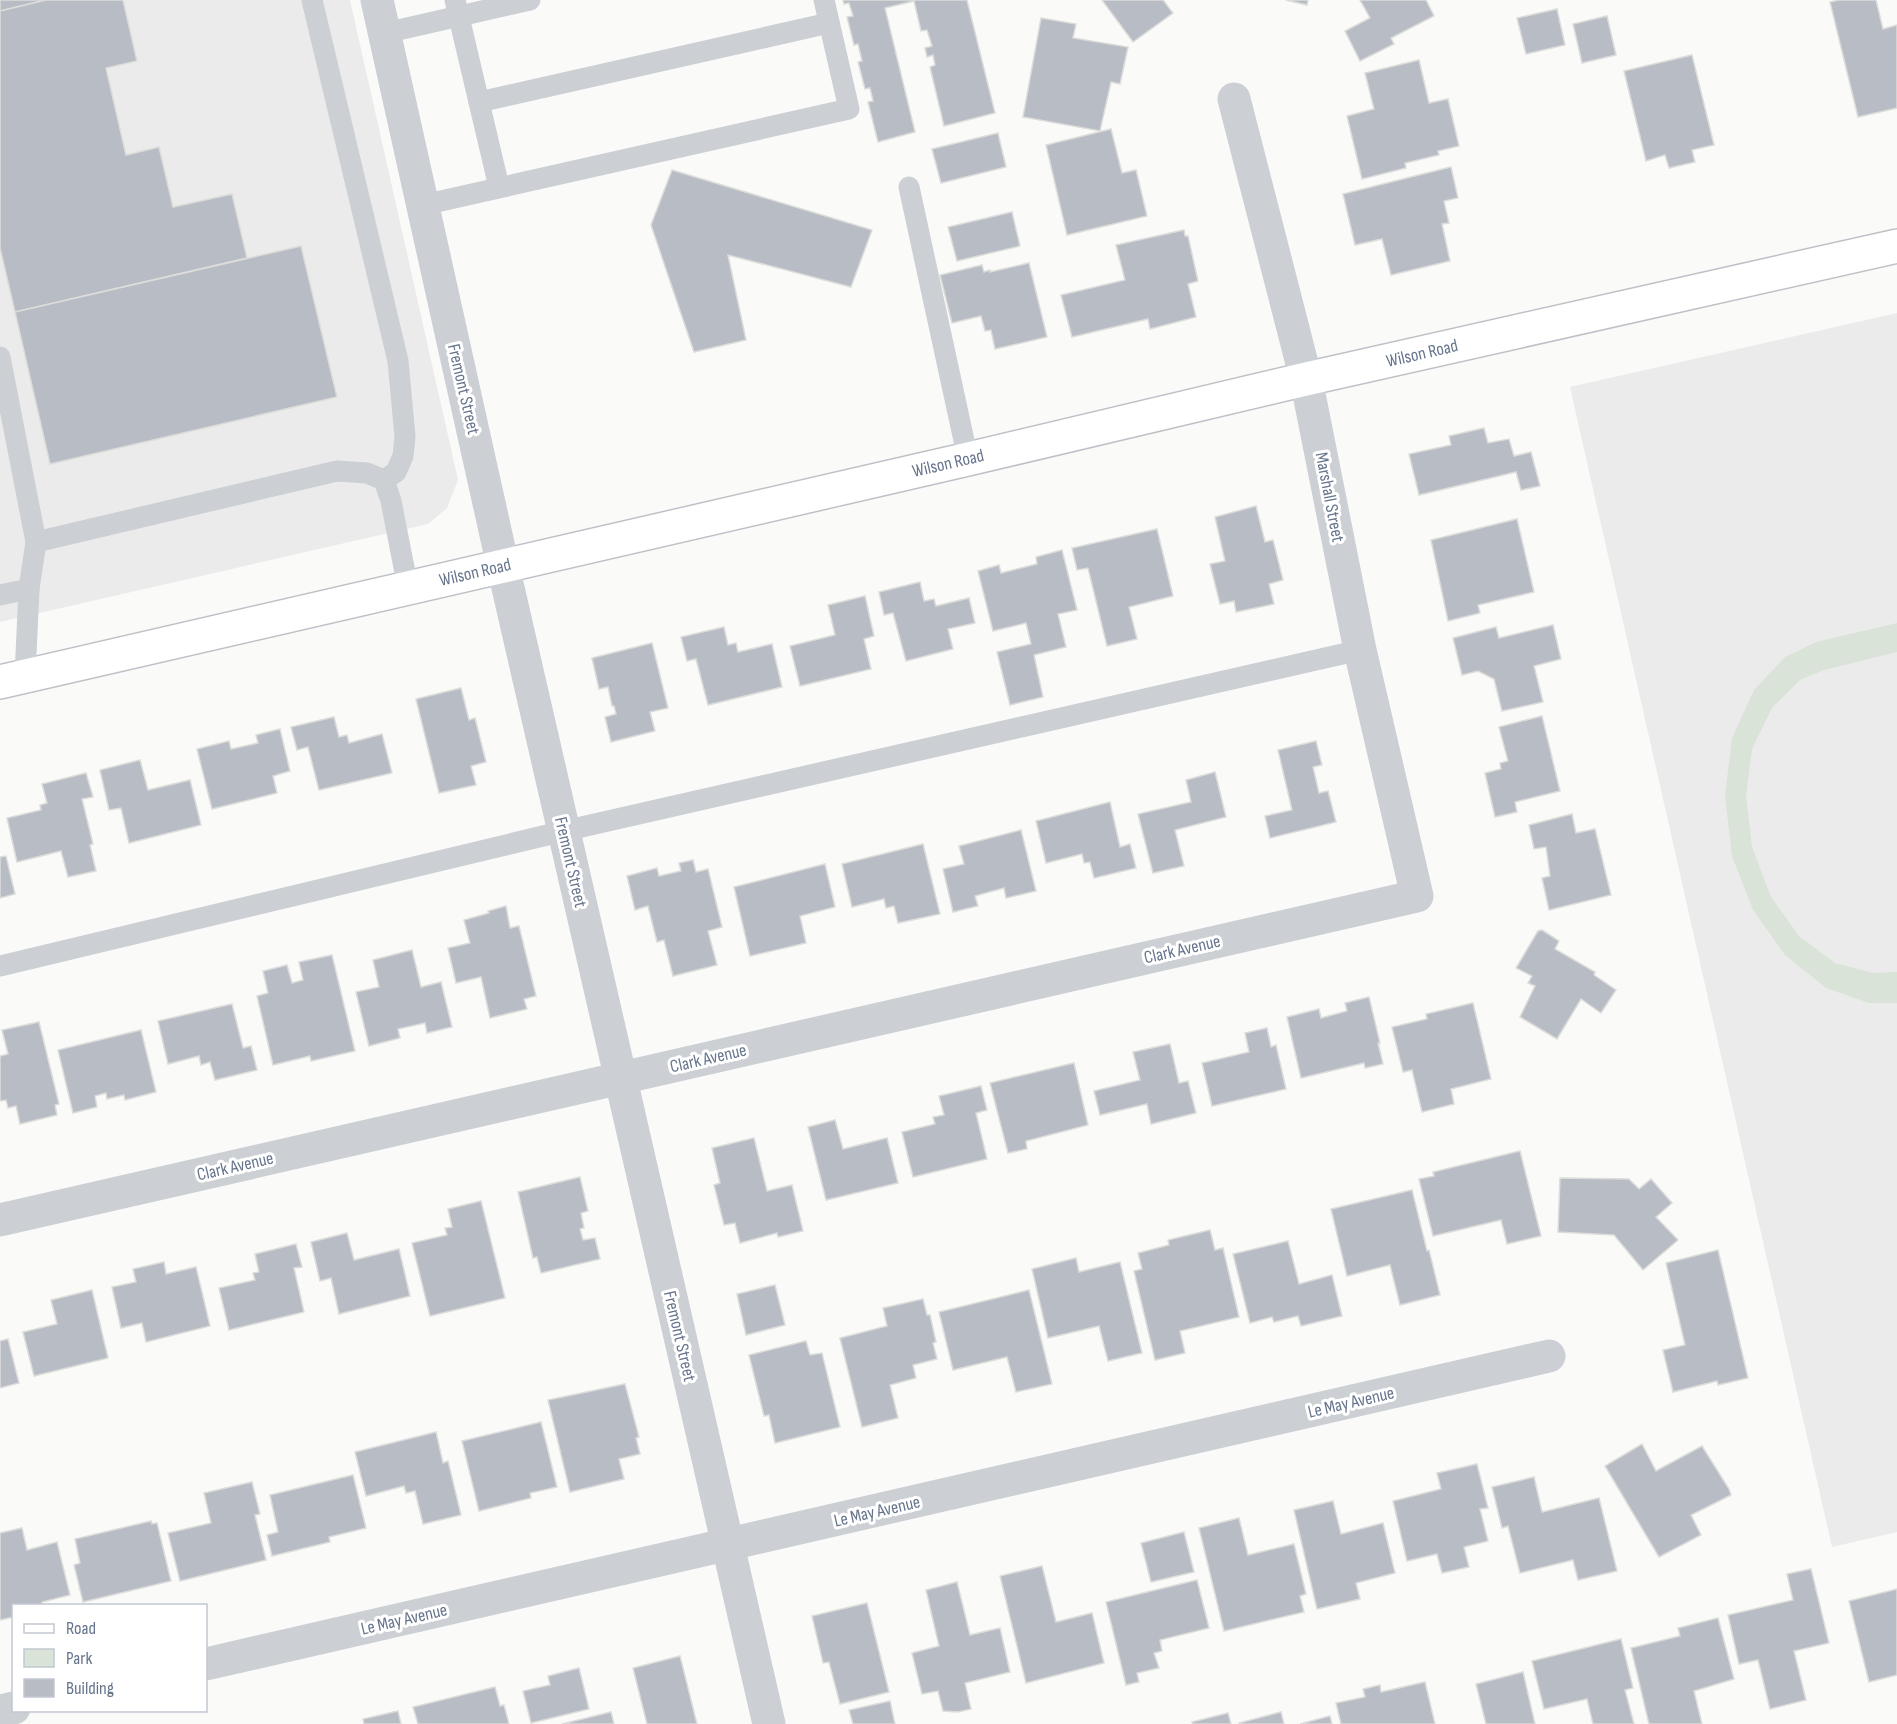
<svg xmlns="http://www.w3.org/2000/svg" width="1897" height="1724" viewBox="0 0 1897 1724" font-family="'Sofia Sans Condensed',sans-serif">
	<rect width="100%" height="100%" fill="#fafaf8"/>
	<g fill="#ebebeb">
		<path d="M0,0h350l108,480 -11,28 -19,16 -428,98z"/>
		<path d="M1897,313v1219l-65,15 -262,-1160z"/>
	</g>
	<path fill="#dae3d8" d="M1897,623v29l-73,18 -24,10 -28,28 -20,41 -6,47 6,51 19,50 28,39 36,27 38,10 24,-1v31h-28l-43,-15 -41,-33 -32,-45 -21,-54 -7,-60 7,-58 22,-48 31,-33 31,-15z"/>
	<g fill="#b7bcc5" stroke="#dcdcda" stroke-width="1.5">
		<path d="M0,0h46l-46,11z"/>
		<path d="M46,0h77l14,61 -31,7 20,87 33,-8 14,60 59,-13 15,64 -232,54 -15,-64v-237z"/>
		<path d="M843,0h124l28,113 -51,13 -14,-59 5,-2 -2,-10 -6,2 -2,-9 7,-2 -5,-16 -6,1 -7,-30 -29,7 30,124 -37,10 -10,-40 5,-1 -3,-13 -5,1 -7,-27 4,-1 -4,-17 -4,1 -7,-28 6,-1 -4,-13 -5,1z"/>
		<path d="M1102,0h61l10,13 -40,29z"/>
		<path d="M1286,0h22l-1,5z"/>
		<path d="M1360,0h66l8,16 -43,22 3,6 -34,17 -15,-30 25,-13z"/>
		<path d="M1839,0h37l7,29 14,-4v83l-39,9 -28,-115z"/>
		<path d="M1557,9l8,36 -39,9 -9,-36z"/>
		<path d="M1607,16l9,39 -34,8 -9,-39z"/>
		<path d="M1041,18l35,6 -3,14 55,9 -8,37 -9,-2 -11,49 -77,-14z"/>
		<path d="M1692,55l22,90 -22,5 3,12 -26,6 -4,-13 -19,6 -22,-90z"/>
		<path d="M1419,60l10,43 19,-4 11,47 -21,5 1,4 -34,8 1,5 -44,11 -15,-63 27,-7 -9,-36z"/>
		<path d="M1111,129l11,44 14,-3 11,46 -80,19 -21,-90z"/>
		<path d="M998,133l8,34 -65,16 -9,-34z"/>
		<path d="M1451,167l7,31 -14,3 5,22 -7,1 8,37 -59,14 -9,-36 -27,6 -12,-51z"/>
		<path d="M672,170l200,60 -21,57 -123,-32 18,85 -52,12 -43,-127z"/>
		<path d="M1012,212l8,34 -63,15 -9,-34z"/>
		<path d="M1184,230l1,6h3l10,45 -10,3 8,33 -46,12 -2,-10 -76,18 -11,-42 64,-15 -9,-35z"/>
		<path d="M301,246l36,151 -287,67 -35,-152z"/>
		<path d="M1029,263l18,74 -52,12 -4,-19 -6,1 -4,-15 -29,7 -12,-48 42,-10 2,7 6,-2v2z"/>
		<path d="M1484,428l4,15 21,-4 5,17 17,-4 9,34 -19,4 -5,-18 -97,23 -10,-41 42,-9 -2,-9z"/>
		<path d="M1256,506l9,36 8,-2 10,40 -14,4 5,20 -38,8 -2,-11 -14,3 -10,-40 15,-3 -10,-44z"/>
		<path d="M1517,519l17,73 -56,13 2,8 -32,8 -17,-81z"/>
		<path d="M1157,529l16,67 -44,11 8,32 -30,7 -19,-78 -11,2 -5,-22z"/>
		<path d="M1062,550l15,60 -19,4 8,33 -32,8 9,42 -33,8 -13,-53 34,-8 -5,-21 -33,8 -15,-60 21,-6 2,8 36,-9 -1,-7z"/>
		<path d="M920,582l4,19 10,-2 2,7 33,-8 6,25 -27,6 5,20 -47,12 -13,-48 -9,2 -5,-23z"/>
		<path d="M865,596l9,40 -10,3 7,30 -71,17 -10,-40 45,-11 -7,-30z"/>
		<path d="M1553,625l8,34 -27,7 9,36 -41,9 -8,-32 -16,-8 -16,4 -9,-37 43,-11 3,11z"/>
		<path d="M724,627l4,18 8,-2 2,9 34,-8 10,43 -74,18 -12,-46 -9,2 -6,-24z"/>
		<path d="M652,643l16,65 -18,4 5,19 -44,11 -6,-25 11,-3 -2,-8h-2l-4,-19 -9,2 -7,-31z"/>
		<path d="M461,688l8,32 6,-2 11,44 -15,4 5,19 -37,8 -23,-94z"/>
		<path d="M1542,716l18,75 -45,11 2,10 -22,5 -10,-44 16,-4 -1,-6 8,-2 -9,-34z"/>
		<path d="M334,717l5,20 8,-2 2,8 33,-9 10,39 -73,17 -11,-43 -11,3 -6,-23z"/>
		<path d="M280,729l10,42 -17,5 4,17 -65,16 -15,-60 32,-8 2,8 27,-6 -2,-8z"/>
		<path d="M1316,741l6,24 -9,2 6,26 9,-2 8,31 -66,16 -5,-22 27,-6 -14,-60z"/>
		<path d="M140,760l8,30 42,-10 11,45 -72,18 -8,-35 -12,2 -9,-40z"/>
		<path d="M1215,772l11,45 -51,13 9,36 -31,7 -15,-59 53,-12 -5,-22z"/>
		<path d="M86,773l7,24 -11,2 11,45 -3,1 6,26 -28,6 -7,-26 -44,11 -10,-44 34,-8 -1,-5 7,-2 -5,-19z"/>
		<path d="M1110,802l10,45 10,-3 6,24 -42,10 -4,-16 -6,1 -2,-9 -36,9 -10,-42z"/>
		<path d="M1572,814l4,19 19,-4 16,66 -62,15 -7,-32 8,-2 -4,-29 -12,2 -5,-24z"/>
		<path d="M1021,830l15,61 -30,7 -2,-10 -29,8 3,10 -25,6 -10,-43 21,-5 -5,-18z"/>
		<path d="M923,844l17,70 -42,9 -4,-17 -8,2 -2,-9 -32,8 -10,-43z"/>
		<path d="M6,856l9,38 -15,4v-41z"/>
		<path d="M693,860l3,12 12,-3 14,58 -14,4 9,34 -44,11 -9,-36 -7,2 -9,-36 -13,4 -8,-34 30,-8 2,8 22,-5 -2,-8z"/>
		<path d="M825,864l10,43 -35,9 6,27 -56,13 -16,-69z"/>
		<path d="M506,906l4,22 9,-2 17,70 -12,3 3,10 -37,9 -9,-41 -25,6 -8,-35 22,-5 -6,-23 25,-7 -1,-2z"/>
		<path d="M1542,930l17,11 -4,8 40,23 -1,3 22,15 -15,23 -20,-14 -24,40 -37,-22 15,-31 -7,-3 4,-7 -16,-8 22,-37z"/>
		<path d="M412,950l9,37 20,-5 11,45 -25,6 -2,-10 -27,6 2,9 -31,8 -13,-54 23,-5 -6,-27z"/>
		<path d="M332,955l23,96 -44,10 -1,-5 -37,9 -16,-69 11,-3 -5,-22 24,-6 5,18 11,-3 -4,-18z"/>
		<path d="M1369,997l11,46h-2l5,21 -18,4 -1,-5 -63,15 -14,-61 32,-8 2,9 26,-7 -2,-8z"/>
		<path d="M1473,1003l18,76 -40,10 3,15 -32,8 -10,-42 -9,2 -11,-45 35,-8 -1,-5z"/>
		<path d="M232,1004l11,44 8,-2 6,24 -42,10 -5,-18 -9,3 -2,-9 -31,8 -10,-43z"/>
		<path d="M39,1022l20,82 -4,1 2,10 -37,9 -4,-18 -8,2 -2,-8 -6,1v-45l8,-2 -6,-24z"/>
		<path d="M1267,1028l4,19 5,-2 10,44 -74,17 -10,-43 47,-11 -4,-19z"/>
		<path d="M141,1030l15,62 -31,8 -1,-5 -17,4 -1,-6 -11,3 2,11 -24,6 -15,-63z"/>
		<path d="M1170,1044l9,39 9,-2 8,32 -45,11 -4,-20 -47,11 -6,-24 46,-11 -7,-28z"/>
		<path d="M1074,1063l14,62 -62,16 1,8 -19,4 -18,-70z"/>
		<path d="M981,1086l6,24 -11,3 11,46 -74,18 -11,-45 33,-8 -2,-7 11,-2 -5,-19z"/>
		<path d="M835,1120l8,29 44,-11 11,45 -72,17 -18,-73z"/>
		<path d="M754,1138l13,53 25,-6 11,46 -25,6 -1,-4 -37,10 -5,-20 -11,2 -10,-40 6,-2 -8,-35z"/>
		<path d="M1520,1151l21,85 -34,8 -6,-24 -68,16 -14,-57 15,-3 -1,-4z"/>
		<path d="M580,1177l8,34 -7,2 3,15 -4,1 3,11 12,-2 5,21 -59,14 -4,-16 -4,1 -15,-66z"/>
		<path d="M1560,1178l69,1 10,10 12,-10 21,24 -16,14 22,23 -35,30 -29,-35 -56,-3z"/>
		<path d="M1412,1190l15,61 2,-1 11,45 -40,10 -10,-40 -43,11 -16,-67z"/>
		<path d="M481,1201l24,97 -75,18 -18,-73 35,-8 -2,-7 7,-1 -4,-18z"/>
		<path d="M1210,1230l5,20 8,-2 16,69 -59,14 5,22 -30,7 -21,-89 8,-2 -4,-16 31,-8 -1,-5z"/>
		<path d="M347,1233l7,27 45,-11 11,47 -71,18 -8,-36 -11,3 -9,-39z"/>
		<path d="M1288,1241l11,43 33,-9 10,41 -41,10 -3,-10 -24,6 -2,-5 -22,6 -17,-69z"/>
		<path d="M296,1244l6,23 -8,1 10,44 -75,18 -10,-42 36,-8 -2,-7 6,-1 -4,-18z"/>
		<path d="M1718,1250l30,128 -30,7 -1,-4 -44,11 -10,-42 22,-5 -19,-82z"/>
		<path d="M1076,1258l3,14 41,-10 22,91 -34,8 -9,-35 -51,12 -16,-69z"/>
		<path d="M164,1262l2,12 30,-7 14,59 -64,16 -4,-19 -21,5 -9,-41 24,-5 -3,-13z"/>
		<path d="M775,1285l10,40 -39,10 -9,-41z"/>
		<path d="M92,1290l16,68 -74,18 -11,-44 34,-8 -6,-24z"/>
		<path d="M1029,1290l23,94 -36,8 -9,-35 -54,13 -14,-58z"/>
		<path d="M923,1299l4,16h3l6,27 -3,1 4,16 -24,6 3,13 -26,7 8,33 -36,9 -22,-89 47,-12 -4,-18z"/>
		<path d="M8,1339l11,44 -19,5v-47z"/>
		<path d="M806,1341l4,14 12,-2 18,74 -65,16 -6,-28 -5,1 -15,-61z"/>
		<path d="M625,1384l14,53 -3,1 4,16 -21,5 5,20 -54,13 -22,-92z"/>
		<path d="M541,1422l16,65 -27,6 1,5 -52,13 -17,-70z"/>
		<path d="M436,1432l7,31 5,-2 13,54 -38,9 -8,-33 -9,2 -2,-7 -38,10 -11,-44z"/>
		<path d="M1642,1444l14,27 46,-25 27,43 2,6 -40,20 10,20 -42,22 -54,-91z"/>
		<path d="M1477,1464l11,44 -8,1 8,32 -24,6 5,20 -27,6 -5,-19 -30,7 -14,-60 48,-12 -4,-16z"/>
		<path d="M353,1475l13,53 -37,9 1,5 -58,14 -5,-21 11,-3 -8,-37z"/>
		<path d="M1534,1477l8,35 57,-14 18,73 -39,9 -5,-20 -53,13 -12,-47 -6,2 -10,-41z"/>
		<path d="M252,1482l8,32 -5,1 11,45 -86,21 -12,-48 43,-10 -7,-30z"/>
		<path d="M1333,1501l8,33 42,-11 12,50 -39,10 4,16 -43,10 -23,-99z"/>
		<path d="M1239,1518l9,37 46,-11 12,50 -6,2 4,16 -80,19 -25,-103z"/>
		<path d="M151,1521l1,3 5,-1 14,58 -88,21 -9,-37 6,-2 -5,-24z"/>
		<path d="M22,1528l5,22 30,-8 13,53 -28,7v4h-28v11l-14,3v-87z"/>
		<path d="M1184,1532l10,40 -43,10 -10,-39z"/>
		<path d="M1042,1566l14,56 36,-9 12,50 -78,20 -26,-107z"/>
		<path d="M1811,1569l18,74 -35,8 12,49 -36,9 -12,-49 -19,4 -11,-49 65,-15 -6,-26z"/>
		<path d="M1197,1580l12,48 -49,12 2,11 -8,2 5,15 -22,5 2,9 -13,3 -20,-83z"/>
		<path d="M957,1582l13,53 30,-7 10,44 -45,11 6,26 -13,3 -15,-1 -5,-20 -16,3 -10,-41 27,-7 -13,-56z"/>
		<path d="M1897,1589v86l-28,7 -20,-81z"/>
		<path d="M867,1603l22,89 -49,12 -11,-42 -6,1 -11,-47z"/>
		<path d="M1718,1618l16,61 -40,12 8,33h-53l-18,-76 49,-12 -2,-8z"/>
		<path d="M1621,1639l12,49 -8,2 9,34h-41l-6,-25 -43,10 -12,-48z"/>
		<path d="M680,1656l17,68h-50l-14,-56z"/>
		<path d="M579,1668l10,41 -58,14 -8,-32 27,-6 -2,-9z"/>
		<path d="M1523,1672l12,52h-49l-10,-40z"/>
		<path d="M1425,1682l10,42h-94l-5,-21 29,-6 -2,-8 17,-4 1,7z"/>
		<path d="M495,1687l5,19 4,-1 5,19h-91l-5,-17z"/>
		<path d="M890,1701l5,23h-42l-4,-14z"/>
		<path d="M398,1711l3,13h-37l-1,-5z"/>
		<path d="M611,1712l3,12h-52z"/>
		<path d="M1281,1712l3,12h-45v-1z"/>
		<path d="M1228,1713l3,11h-38l-1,-2z"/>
		<path d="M1330,1716l2,8h-32z"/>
	</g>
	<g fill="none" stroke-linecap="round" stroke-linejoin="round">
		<g stroke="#bec2c8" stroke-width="36">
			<path id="secondary" d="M0,682l968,-223 338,-80 591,-133"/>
		</g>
		<g stroke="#cccfd3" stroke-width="21">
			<path d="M312,0l86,361 7,76 -2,19 -7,16 -12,8"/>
			<path d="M455,0l44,187"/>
			<path d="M385,33l145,-33"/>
			<path d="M479,102l350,-79"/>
			<path d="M909,187l59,272"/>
			<path d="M423,205l426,-96 -25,-109"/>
			<path d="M0,357l36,185 -7,47 -4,87"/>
			<path d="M384,480l7,21 17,87"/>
			<path d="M36,542l301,-71 30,2 17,7"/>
			<path d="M0,595l29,-6"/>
			<path d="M0,966l564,-135 796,-181"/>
		</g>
		<g stroke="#cccfd3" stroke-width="33">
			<path d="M377,0l126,566 266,1158"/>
			<path d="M0,1220l1417,-324 -57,-246 -54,-271 -72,-280"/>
			<path d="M206,1664l1343,-308"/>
			<path d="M0,1711l14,-3"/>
		</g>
		<use href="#secondary" stroke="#fff" stroke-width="33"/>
	</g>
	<g text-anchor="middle" stroke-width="6" stroke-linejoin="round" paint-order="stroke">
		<g font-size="18" fill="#66748c" stroke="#fff">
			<text transform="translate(1422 353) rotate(-13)" y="6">Wilson Road</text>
			<text transform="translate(464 389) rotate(77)" y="6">Fremont Street</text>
			<text transform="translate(948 463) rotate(-13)" y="6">Wilson Road</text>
			<text transform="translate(1330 497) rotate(79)" y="6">Marshall Street</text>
			<text transform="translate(475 572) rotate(-13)" y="6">Wilson Road</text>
			<text transform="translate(571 862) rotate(77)" y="6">Fremont Street</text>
			<text transform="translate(1182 949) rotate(-13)" y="6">Clark Avenue</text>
			<text transform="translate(708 1058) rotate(-13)" y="6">Clark Avenue</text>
			<text transform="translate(235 1166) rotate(-13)" y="6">Clark Avenue</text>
			<text transform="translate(680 1336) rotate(77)" y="6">Fremont Street</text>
			<text transform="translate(1351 1402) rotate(-13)" y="6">Le May Avenue</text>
			<text transform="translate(877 1511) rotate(-13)" y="6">Le May Avenue</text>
			<text transform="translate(404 1619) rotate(-13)" y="6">Le May Avenue</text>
		</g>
	</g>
	<rect x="12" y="1604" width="195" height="108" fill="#ffffff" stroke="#c2c7d1" stroke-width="1.5"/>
	<rect x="24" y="1624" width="30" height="9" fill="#ffffff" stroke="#c2c7d1" stroke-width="1.5"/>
	<text x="66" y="1634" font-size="18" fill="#66748c">Road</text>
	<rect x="24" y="1649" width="30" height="18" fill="#dae3d8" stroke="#c2c7d1" stroke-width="1.5"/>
	<text x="66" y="1664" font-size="18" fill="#66748c">Park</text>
	<rect x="24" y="1679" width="30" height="18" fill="#b7bcc5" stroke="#c2c7d1" stroke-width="1.5"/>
	<text x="66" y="1694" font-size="18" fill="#66748c">Building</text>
</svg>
